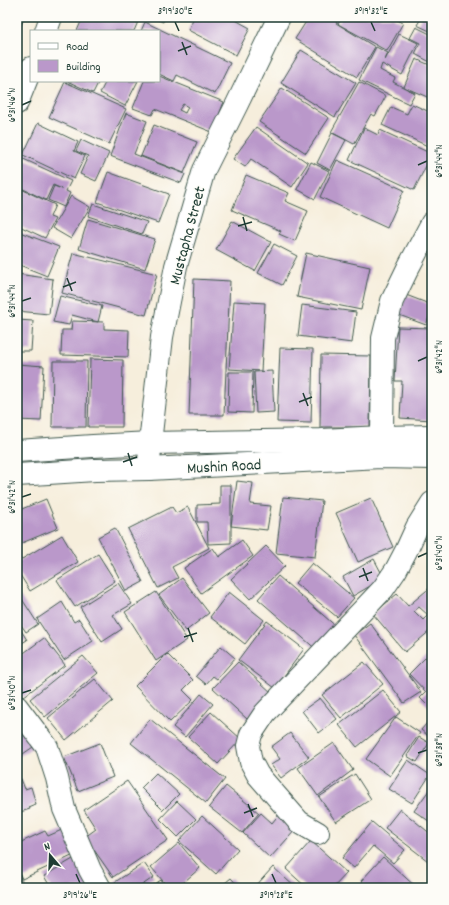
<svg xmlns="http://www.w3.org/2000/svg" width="449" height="905" viewBox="0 0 449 905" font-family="Dekko,sans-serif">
	<rect width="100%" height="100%" fill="#fdfcf7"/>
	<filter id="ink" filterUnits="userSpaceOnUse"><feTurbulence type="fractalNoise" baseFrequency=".025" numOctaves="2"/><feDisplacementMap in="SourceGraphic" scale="8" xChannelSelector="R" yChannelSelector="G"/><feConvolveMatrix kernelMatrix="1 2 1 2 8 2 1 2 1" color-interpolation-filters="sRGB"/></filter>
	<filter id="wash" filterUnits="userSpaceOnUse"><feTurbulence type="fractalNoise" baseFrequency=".012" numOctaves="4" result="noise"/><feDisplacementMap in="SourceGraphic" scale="16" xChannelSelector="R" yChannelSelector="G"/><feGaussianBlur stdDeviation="0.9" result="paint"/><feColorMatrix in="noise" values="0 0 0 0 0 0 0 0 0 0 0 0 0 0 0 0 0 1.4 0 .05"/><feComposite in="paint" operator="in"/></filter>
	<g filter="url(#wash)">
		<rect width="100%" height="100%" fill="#f6eedc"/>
		<g id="blocks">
			<g fill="#ba98ca" fill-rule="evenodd">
				<path d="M17,17l7,1 -7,17z"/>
				<path d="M83,17h57l-6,14h-57z"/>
				<path d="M151,17h14l-2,5z"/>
				<path d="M194,17h36l20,11 -14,27 -48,-25z"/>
				<path d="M309,17h31l-4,6 39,24 -18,30 -62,-38z"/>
				<path d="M342,17h50l11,6 -16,28 -49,-27z"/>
				<path d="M422,17h10v15l-15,-7z"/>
				<path d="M145,22l85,41 -15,31 -38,-19 -3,6 -15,-7v-43h-18z"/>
				<path d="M416,27l16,8v28l-17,-9 5,-11 -10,-5z"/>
				<path d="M399,34l19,9 -16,32 -20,-11 -2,6 15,8 -2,4 22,11 -6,11 -50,-24 17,-33 12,6 -3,7z"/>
				<path d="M301,50l55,33 -21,34 -54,-34z"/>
				<path d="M416,59l16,7v33l-28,-12z"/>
				<path d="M159,76l65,26 -12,30 -57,-23 -3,6 -19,-7 11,-27h15zM183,104l5,3 -3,6 -6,-3z"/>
				<path d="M67,81h32l-6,12z"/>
				<path d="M106,81h32l-13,25 -25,-13z"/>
				<path d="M65,82l61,27 -17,35 -60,-27z"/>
				<path d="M359,82l27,14 -11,20 -4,-2 -17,30 -23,-12z"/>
				<path d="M282,88l47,30 -23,35 -47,-31z"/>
				<path d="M412,104l20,9v35l-50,-23 9,-18 16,7z"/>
				<path d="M126,113l21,8 -13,33 51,20 -4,9 -71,-27z"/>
				<path d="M38,123l40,19 -4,9 11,5 -11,23 -51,-24z"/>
				<path d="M154,125l43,17 -13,31 -43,-17z"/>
				<path d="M256,127l52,36 -16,24 -41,-28 -6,8 -12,-8z"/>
				<path d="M364,128l14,7 2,-5 52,24 -18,36 -65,-30z"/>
				<path d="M332,133l14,7 -16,30 -13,-7z"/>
				<path d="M81,140l28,13 -13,28 -16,-7 8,-18 -12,-5z"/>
				<path d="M17,156l54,25 -5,10 4,2 -6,14 -16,-7 6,-14 8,3 -9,-4 -7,15 -29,-14z"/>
				<path d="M337,160l67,30 -17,38 -67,-31z"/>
				<path d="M311,162l18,9 -14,28 -18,-10z"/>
				<path d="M108,172l61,22 -11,29 -61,-21z"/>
				<path d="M432,173v10l-3,-1z"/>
				<path d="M246,175l43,18 -4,8 23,10 -13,30 -16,-7 2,-3 -49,-21z"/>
				<path d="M17,187l38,18 -5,12 5,2 -10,19 -28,-13z"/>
				<path d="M71,196l19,11 -19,32 -19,-11z"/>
				<path d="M93,204l54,18 -5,12 -54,-18z"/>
				<path d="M88,219l67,20 -10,30 -66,-20z"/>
				<path d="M232,221l39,21 -16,29 -39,-21z"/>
				<path d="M17,231l42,16 -12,29 -30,-12z"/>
				<path d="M274,244l23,12 -15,29 -24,-12z"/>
				<path d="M73,253l84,21 -11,41 -84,-22z"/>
				<path d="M306,253l64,14 -9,43 -64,-13z"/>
				<path d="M17,274l36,5 -4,35 -32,-3z"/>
				<path d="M194,279l36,2 -6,134h-35z"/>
				<path d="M406,295l26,10v4l-6,16 -27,-10z"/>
				<path d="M60,296l42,10 -4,16 -26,-7 -3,10 -16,-3z"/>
				<path d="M234,301l31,2 -4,68 -32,-2z"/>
				<path d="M302,305l54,7 -4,31 -54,-7z"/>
				<path d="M17,320l16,1 -2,30h-14z"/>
				<path d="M72,321l32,1v7l25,1 -1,27 -67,-2 1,-25h9z"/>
				<path d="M398,327l33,1v7h1v85l-32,-2 2,-37h-7z"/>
				<path d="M280,348l33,1 -2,74 -34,-1z"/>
				<path d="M321,355l50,1 -1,71h-50z"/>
				<path d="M90,359l33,1 -1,67h-34z"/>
				<path d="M53,361h34l-1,66h-34z"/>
				<path d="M17,364l27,2 -3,55 -24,-1z"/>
				<path d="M272,371l2,41 -18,1 -2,-41z"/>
				<path d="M229,372h24l-1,41 -24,-1z"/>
				<path d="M237,481l16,2 -3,21 21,2 -4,24 -36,-4z"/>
				<path d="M220,485h11v58l-23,1 -1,-22h-10v-17l23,-1z"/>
				<path d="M283,497l39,4 -7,56 -39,-4z"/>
				<path d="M371,498l22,49 -35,15 -22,-49z"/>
				<path d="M46,499l12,29 -41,17v-34z"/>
				<path d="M172,507l4,6 12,-6 21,41 -37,19 6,11 -20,10 -30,-59z"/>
				<path d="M115,528l28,54 -17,9 -28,-54z"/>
				<path d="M62,535l16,27 -48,29 -13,-21v-8z"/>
				<path d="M242,540l11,16 -52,37 -17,-25 29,-20 6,9z"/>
				<path d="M266,546l19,20 -35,33 -19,-20z"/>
				<path d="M98,554l17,27 -40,26 -18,-27z"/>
				<path d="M374,559l10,19 -31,18 -10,-19z"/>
				<path d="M312,563l42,35 -17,19 -42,-34z"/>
				<path d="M278,576l60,52 -20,23 -60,-52z"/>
				<path d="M182,578l27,35 -23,18 -27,-36z"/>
				<path d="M118,583l14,21 -19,11 9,14 -20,13 -22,-35z"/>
				<path d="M432,586v43l-27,23 -32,-38 24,-20 11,12zM419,607l9,8 -5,5 -9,-9z"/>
				<path d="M156,592l31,48 -31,21 -31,-49z"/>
				<path d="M229,592l35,28 -19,24 -35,-27z"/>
				<path d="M20,596l18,28 -12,8 -9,-13v-21z"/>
				<path d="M62,602l12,20 5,-3 14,22 -29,19 -27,-41z"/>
				<path d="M267,621l37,28 -29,39 -37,-28z"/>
				<path d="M370,623l51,69 -17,11 -50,-68z"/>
				<path d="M17,624l10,16 -10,6z"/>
				<path d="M44,638l21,27 -42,32 -6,-7v-32z"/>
				<path d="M221,646l14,12 -18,21 -4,-3 -7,8 -10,-8z"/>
				<path d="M432,651v59l-12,-12 6,-6 -17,-18z"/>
				<path d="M167,654l26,26 -10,10 10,10 -23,22 -35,-36z"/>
				<path d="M83,656l15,17 -53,44 -15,-18z"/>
				<path d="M238,662l34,31 -25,26 -34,-31z"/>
				<path d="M364,662l19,22 -42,34 -19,-23z"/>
				<path d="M95,679l18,22 -47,39 -18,-22z"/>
				<path d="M383,690l18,22 -44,35 -18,-22z"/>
				<path d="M201,694l12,10 -28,33 -12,-10z"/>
				<path d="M320,698l17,21 -18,14 -17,-22z"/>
				<path d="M211,712l30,27 -23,25 -30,-27z"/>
				<path d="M396,717l24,16 -30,43 -24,-17z"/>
				<path d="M432,717v22l-11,-9z"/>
				<path d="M150,719l75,60 -19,24 -75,-60z"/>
				<path d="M17,720l19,25 -19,13z"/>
				<path d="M290,733l19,24 -28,21 -10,-13 9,-6 -9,-12z"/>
				<path d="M419,737l10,6 -12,19 -10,-6z"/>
				<path d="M100,743l13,34 -35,14 -14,-34z"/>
				<path d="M334,743l19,27 -35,26 -20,-28z"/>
				<path d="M408,760l22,15 -18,28 -23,-14z"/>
				<path d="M156,773l23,21 -16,16 -22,-22z"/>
				<path d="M355,774l16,25 -35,23 -17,-25z"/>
				<path d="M21,779l4,10 6,-2 5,17 -7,3 1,2 -13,4v-32z"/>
				<path d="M127,781l41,59 -55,37 -28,-40 11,-8 -12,-19z"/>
				<path d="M226,786l33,27 -17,20 -33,-26z"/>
				<path d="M432,786v37l-18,-12z"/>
				<path d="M177,801l19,18 -18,18 -18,-18z"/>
				<path d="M400,809l32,26v29l-47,-36z"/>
				<path d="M261,813l11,10 8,-10 17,15 -27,30 -27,-25z"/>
				<path d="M202,816l36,33 -22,25 -37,-33z"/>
				<path d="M372,822l33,28 -12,13 -20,-17 -19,22 -12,-10z"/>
				<path d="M64,829l12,25 -54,25 -5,-12v-23l28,-13 3,5z"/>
				<path d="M311,841l36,32 -14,15h-26l-21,-19z"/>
				<path d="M179,843l21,25 -23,20h-8l-18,-21z"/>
				<path d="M383,857l34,31h-48l-8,-7z"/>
				<path d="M73,859l17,29h-39l-7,-12z"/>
				<path d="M144,863l10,14 -16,11h-19l-4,-6z"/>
				<path d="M273,867l23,21h-42z"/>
				<path d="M17,870l8,18h-8z"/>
				<path d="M231,878l9,10h-21z"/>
				<path d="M161,880l5,8h-17z"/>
			</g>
		</g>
	</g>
	<g filter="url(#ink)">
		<use href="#blocks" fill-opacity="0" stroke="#3f584d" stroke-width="1"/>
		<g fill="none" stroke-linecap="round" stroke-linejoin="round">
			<g stroke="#3f584d" stroke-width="24">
				<g id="minor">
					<path d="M46,31l5,-14"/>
					<path d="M17,103l14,-35"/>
					<path d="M382,437l1,-99 9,-37 16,-33 24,-45"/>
					<path d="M149,469l1,-26 12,-106 14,-71 28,-96 33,-66 42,-87"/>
					<path d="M17,707l30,40 10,31 7,31 26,61 10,18"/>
					<path d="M318,833l-19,-11 -41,-47 -7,-13 -3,-16 3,-12 14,-21 118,-124 13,-19 11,-21 10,-22 15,-24"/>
				</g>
			</g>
			<g stroke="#3f584d" stroke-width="24">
				<g id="major">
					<path d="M17,451l76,-5 57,-3 171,-3 61,-3 50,-1"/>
					<path d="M17,475l78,-5 54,-1 232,-12 51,1"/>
				</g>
			</g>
			<use href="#minor" stroke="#fff" stroke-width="22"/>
			<use href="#major" stroke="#fff" stroke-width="22"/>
		</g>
	</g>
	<path fill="none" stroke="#1f3d34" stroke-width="1.5" d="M175,22l4,9M371,22l4,9M182,42l5,13M178,51l13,-5M22,105l9,-4M418,165l9,-4M243,217l4,14M238,226l14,-4M67,278l5,13M63,287l13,-5M22,301l9,-3M418,361l9,-4M303,393l5,13M299,402l13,-5M128,453l4,13M123,462l14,-5M22,497l9,-3M418,557l9,-4M363,568l5,13M359,577l13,-5M188,628l5,14M184,637l13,-4M22,693l9,-3M418,753l9,-3M248,804l5,13M244,813l13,-5M76,874l4,9M272,874l4,9"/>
	<g text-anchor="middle" stroke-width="3" stroke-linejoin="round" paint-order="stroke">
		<g font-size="16" fill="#1f3d34" stroke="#fdfcf7">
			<text transform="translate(186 235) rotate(-75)" y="6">Mustapha Street</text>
			<text transform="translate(224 465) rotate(-3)" y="6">Mushin Road</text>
		</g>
	</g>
	<rect width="449" height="905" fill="none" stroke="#fdfcf7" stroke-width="44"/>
	<rect x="30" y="30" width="130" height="52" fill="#fdfcf7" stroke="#a4b0a9"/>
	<rect x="38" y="43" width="20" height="6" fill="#ffffff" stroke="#a4b0a9"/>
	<text x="66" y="50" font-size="12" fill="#1f3d34">Road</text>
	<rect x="38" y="60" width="20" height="12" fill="#ba98ca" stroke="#a4b0a9"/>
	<text x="66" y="70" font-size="12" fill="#1f3d34">Building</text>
	<g transform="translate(50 855) rotate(341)" stroke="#fdfcf7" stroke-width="3" paint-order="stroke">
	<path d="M0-3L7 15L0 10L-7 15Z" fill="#1f3d34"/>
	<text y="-6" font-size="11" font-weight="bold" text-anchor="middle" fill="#1f3d34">N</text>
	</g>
	<rect x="22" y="22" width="405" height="861" fill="none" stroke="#1f3d34" stroke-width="1.5"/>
	<g font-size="10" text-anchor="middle" fill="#1f3d34">
		<text x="175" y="14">3°19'30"E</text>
		<text x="371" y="14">3°19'32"E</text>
		<text transform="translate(11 105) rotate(-90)" y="4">6°31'46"N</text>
		<text transform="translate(438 161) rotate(-90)" y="4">6°31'44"N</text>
		<text transform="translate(11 301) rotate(-90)" y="4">6°31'44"N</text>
		<text transform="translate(438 357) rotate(-90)" y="4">6°31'42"N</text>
		<text transform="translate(11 497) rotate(-90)" y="4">6°31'42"N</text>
		<text transform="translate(438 553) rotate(-90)" y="4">6°31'40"N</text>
		<text transform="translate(11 693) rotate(-90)" y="4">6°31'40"N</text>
		<text transform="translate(438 750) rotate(-90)" y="4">6°31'38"N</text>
		<text x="80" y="898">3°19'26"E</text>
		<text x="276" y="898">3°19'28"E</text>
	</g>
</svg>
